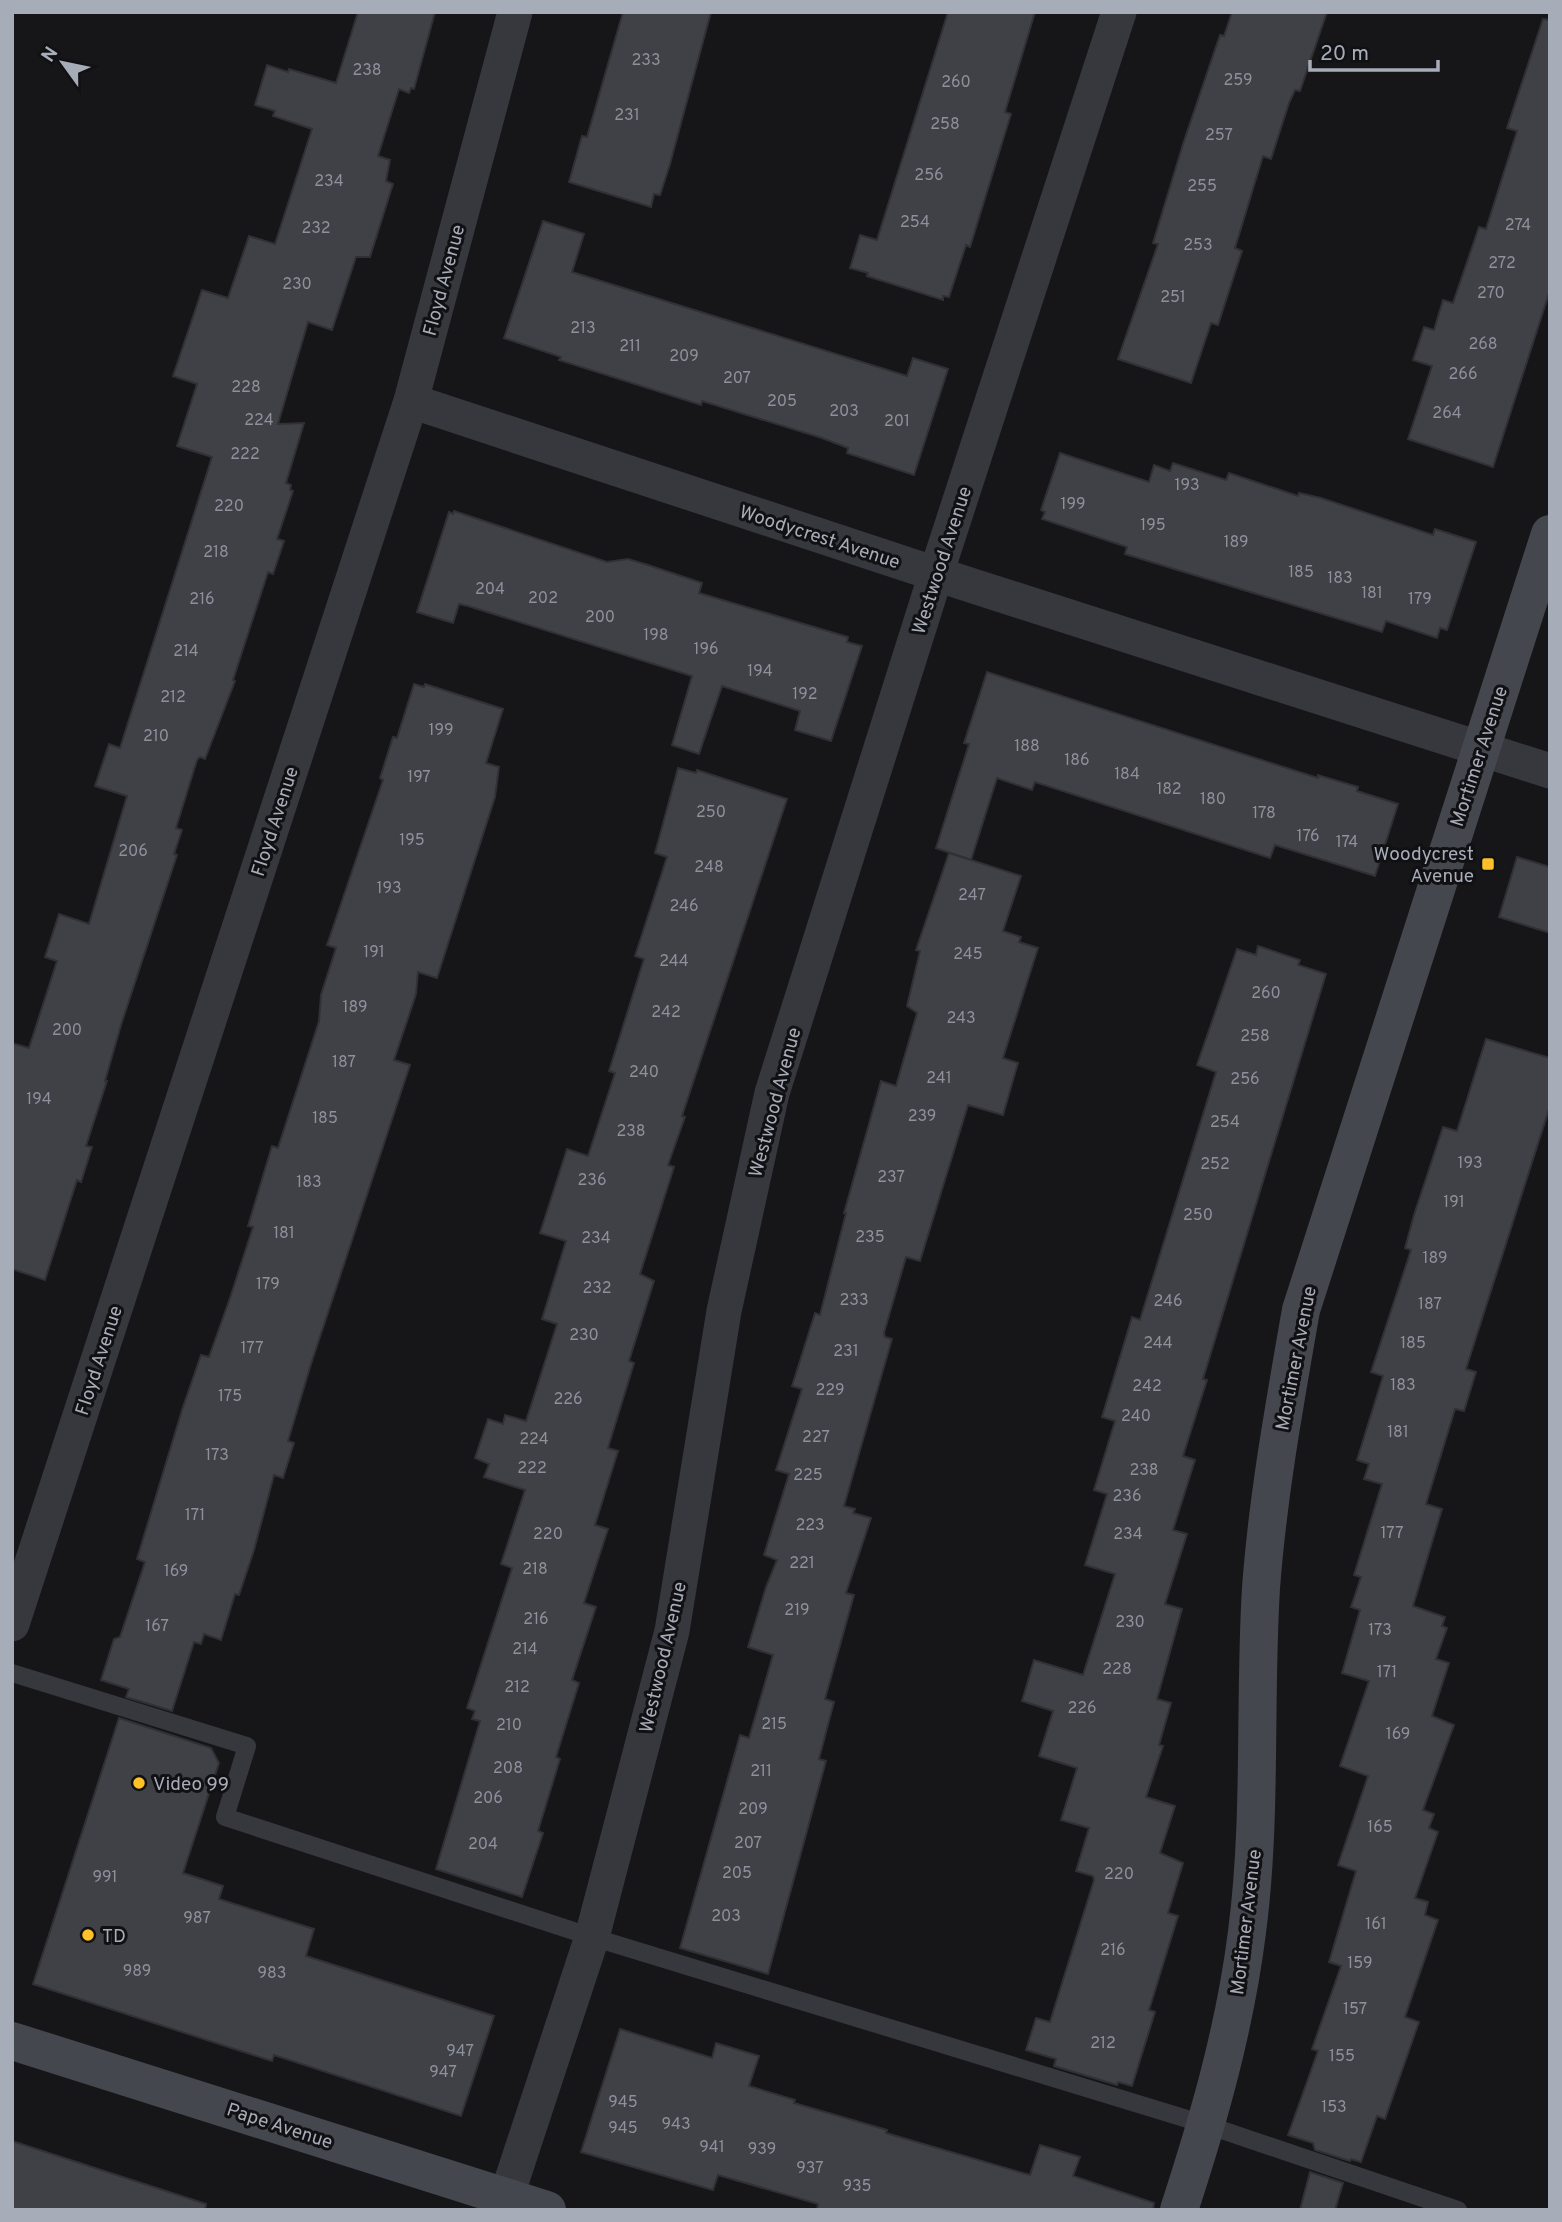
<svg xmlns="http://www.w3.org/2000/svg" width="1562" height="2222" viewBox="0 0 1562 2222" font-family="Overpass,sans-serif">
	<rect width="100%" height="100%" fill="#161619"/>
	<g fill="#404146" stroke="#303035" stroke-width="2">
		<path d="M358,12h77l-21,77 -3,-1 -2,5 -10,-4 -21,67 12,4 -4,21 7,3 -23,73h-14l-24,73 -24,-8 -30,102 26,-1 -18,60 5,2 -1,5 3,1 -16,48 7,2 -11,33 -5,-2 -35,108 2,1 -30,78 -5,-2 -3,3 -21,68 6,2 -8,24 3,1 -56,170 -16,56h2l-21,65 6,1 -11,35 -4,-2 -32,100 -33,-11v-226l17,5 28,-87 -12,-4 14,-43 30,10 38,-128 -32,-10 14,-42 11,4 92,-291 -35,-11 20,-62 -24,-8 29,-86 26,8 21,-62 26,8 37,-115 -39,-13 2,-5 -20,-6 12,-40 21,7 1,-3 47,14z"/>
		<path d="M623,12h88l-41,152 -10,31 -6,-1 -3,13 -82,-25 13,-46 5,1z"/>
		<path d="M948,12h87l-30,100 6,2 -41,133 -4,-2 -17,52 -6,-1v4l-76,-24 1,-3 -18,-5 10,-33 17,5z"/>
		<path d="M1232,12h95l-27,79 -5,-1 -6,13 -18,56 -8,-3 -28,92 7,3 -24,74 -7,-2 -20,60 -73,-24 40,-115 -5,-1 30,-99 37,-109 4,1z"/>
		<path d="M1543,19l7,1v270l-57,177 -85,-28 24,-73 -19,-6 11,-33 10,3 9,-30 10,3 26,-76 7,2 31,-98 -10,-3z"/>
		<path d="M543,221l41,13 -12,38 335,104 6,-18 35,11 -34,106 -67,-22 1,-5 -26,-10 -120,-37 -1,4 -142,-45 2,-3 -57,-19z"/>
		<path d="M1060,453l89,29 5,-17 16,6 3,-8 53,17 3,-7 69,23 1,-3 22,5 112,37 2,-6 41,13 -29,88 -7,-2 -3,10 -51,-17 -4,11 -257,-78 2,-7 -85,-28 3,-7 -4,-2z"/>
		<path d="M454,511l153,51 21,-3 20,6 54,18 -3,10 149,44 -1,5 15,4 -31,95 -36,-11 5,-19 -78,-25 -23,68 -27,-9 20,-69 -224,-70 -9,-2 -6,19 -36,-11 32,-100 4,2z"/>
		<path d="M987,672l331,106v-3l40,12 -1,4 41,13 -23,72 -100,-31 -5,13 -235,-76 -3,8 -35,-12 -26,82 -35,-12 33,-104 -5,-1z"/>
		<path d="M414,684l10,3 1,-3 78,25 -17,54 13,4 -4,30 -58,181 -19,-6 -2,22 -22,66 16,5 -99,299 -23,77 6,2 -11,35 -9,-3 -20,75 -15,45 -4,-1 -14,46 -17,-6 -3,10 -7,-2 -22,69 -46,-14 3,-8 -28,-9 13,-41 6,-2 25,-75 -8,-3 45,-149 19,-55 8,2 21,-59 23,-71 -5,-1 24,-80 6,2 41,-127 2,-26 15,-47 -9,-3 56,-165 -3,-2 13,-41 4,1z"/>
		<path d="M678,768l18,5 1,-3 90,29 -105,317 3,1 -17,48 6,2 -34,107 14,7 -25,80 5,2 -26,85 10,3 -23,74 13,4 -24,74 12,4 -24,73 7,3 -23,74 4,2 -22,72 5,2 -21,64 -86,-28 44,-148 -8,-2 3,-8 -8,-3 45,-140 -11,-4 24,-74 -41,-13 5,-13 -14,-6 13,-39 15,5 2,-9 21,6 31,-97 -15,-5 24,-78 -26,-8 27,-84 21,7 27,-83 -6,-2 35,-112 -9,-3 32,-99 -12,-4z"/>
		<path d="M949,853l72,23 -18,55 18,6 -2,5 19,6 -35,110 15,5 -15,52 -35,-10 -48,156 -14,-4 -22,76 1,4 7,2 -48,167 11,3 -2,4 18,5 -25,75 8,2 -29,104 9,3 -15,57 7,2 -58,213 -88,-26 60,-213 9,3 24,-83 -25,-8 18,-60 11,-27 -13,-5 25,-81 -13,-4 26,-81 -10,-3 23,-73 5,2 26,-102h-2l37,-132 15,5 21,-73 -10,-7 13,-55 -4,-1z"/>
		<path d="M1517,857l33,10v66l-51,-16z"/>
		<path d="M1258,946l42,14 -2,5 28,9 -123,405 4,1 -24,76 12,4 -22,70 14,4 -22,70 17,5 -25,90 14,4 -12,42 4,1 -17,51 29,9 -15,47 23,10 -15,50 10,3 -29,94 6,2 -23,74 -14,-4 -1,3 -63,-19 2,-7 -30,-9 10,-32 14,4 44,-142 -1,-4 -17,-5 13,-43 -28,-8 16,-52 -38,-12 14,-45 -31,-10 12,-41 49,15 32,-101 -30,-9 22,-71 -13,-4 21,-69 -13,-4 30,-100 8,3 76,-248 -19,-7 40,-116 19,6z"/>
		<path d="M1486,1039l64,19v48l-84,263 10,3 -12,39 -9,-2 -29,95 16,5 -29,97 32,11 -3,9 5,2 -11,31 13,4 -17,53 22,9 -31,85 11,4 -5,14 9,4 -23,66 13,4 -3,13 13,5 -33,97 14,5 -34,97 -8,-3 -16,46 -10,-3 -1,2 -35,-11 -2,-7 -25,-8 30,-84 -6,-2 29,-83 -12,-4 27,-91 -18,-6 30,-89 -28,-10 29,-85 -27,-8 18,-63 -9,-3 10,-30 -7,-2 28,-91 -18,-5 5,-15 -12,-4 26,-84 -12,-4 40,-122 -6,-2 9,-33 29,-88 14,4z"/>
		<path d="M119,1718l92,30 8,15 -36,110 40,13 -4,13 95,30 -8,27 188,60 -33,100 -187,-61 -2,6 -239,-77z"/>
		<path d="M620,2029l92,29 4,-15 43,13 -10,30 46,14 -1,3 93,27 -1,3 144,42 10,-30 40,12 -7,19 81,27 -1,7h-336l1,-6 -100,-29 -5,15 -132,-38z"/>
		<path d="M12,2141l194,63 -1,6h-193z"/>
		<path d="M1310,2172l33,11 -8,27h-35z"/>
	</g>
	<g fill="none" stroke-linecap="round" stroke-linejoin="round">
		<path stroke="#37383e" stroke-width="18" d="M12,1673l235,73 -22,71 367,120 615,188 251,85"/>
		<g stroke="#37383e" stroke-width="35">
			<path d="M411,401l525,173 614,197"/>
			<path d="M12,1624l399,-1223 104,-389"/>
			<path d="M502,2210l90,-273 80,-306 52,-320 48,-218 164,-519 183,-562"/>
		</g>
		<g stroke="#45474e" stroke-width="38">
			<path d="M12,2041l535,169"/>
			<path d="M1179,2210c30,-92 56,-182 68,-278 15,-114 7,-230 14,-344 7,-94 24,-186 40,-278l249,-776"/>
		</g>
	</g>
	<g fill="#ffc028" stroke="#111114" stroke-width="2.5">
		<rect x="1481" y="857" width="14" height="14" rx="3.5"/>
		<circle cx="139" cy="1783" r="7"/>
		<circle cx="88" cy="1935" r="7"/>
	</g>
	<g text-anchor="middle" stroke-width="6" stroke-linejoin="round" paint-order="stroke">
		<g font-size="16" fill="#8d919c">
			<text x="646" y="65">233</text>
			<text x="367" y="75">238</text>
			<text x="1238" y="85">259</text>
			<text x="956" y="87">260</text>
			<text x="627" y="120">231</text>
			<text x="945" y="129">258</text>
			<text x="1219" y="140">257</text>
			<text x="929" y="180">256</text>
			<text x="329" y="186">234</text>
			<text x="1202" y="191">255</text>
			<text x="915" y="227">254</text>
			<text x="1518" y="230">274</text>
			<text x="316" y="233">232</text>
			<text x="1198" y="250">253</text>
			<text x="1502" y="268">272</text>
			<text x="297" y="289">230</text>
			<text x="1491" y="298">270</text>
			<text x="1173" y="302">251</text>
			<text x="583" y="333">213</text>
			<text x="1483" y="349">268</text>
			<text x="630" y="351">211</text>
			<text x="684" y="361">209</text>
			<text x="1463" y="379">266</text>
			<text x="737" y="383">207</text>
			<text x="246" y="392">228</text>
			<text x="782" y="406">205</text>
			<text x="844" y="416">203</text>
			<text x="1447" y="418">264</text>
			<text x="259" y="425">224</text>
			<text x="897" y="426">201</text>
			<text x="245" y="459">222</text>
			<text x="1187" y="490">193</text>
			<text x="1073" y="509">199</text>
			<text x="229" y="511">220</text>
			<text x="1153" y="530">195</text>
			<text x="1236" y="547">189</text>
			<text x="216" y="557">218</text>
			<text x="1301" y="577">185</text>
			<text x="1340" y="583">183</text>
			<text x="490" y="594">204</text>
			<text x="1372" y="598">181</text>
			<text x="543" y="603">202</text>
			<text x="202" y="604">216</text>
			<text x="1420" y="604">179</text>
			<text x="600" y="622">200</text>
			<text x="656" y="640">198</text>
			<text x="706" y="654">196</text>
			<text x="186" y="656">214</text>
			<text x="760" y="676">194</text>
			<text x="805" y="699">192</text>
			<text x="173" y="702">212</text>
			<text x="441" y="735">199</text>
			<text x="156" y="741">210</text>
			<text x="1027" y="751">188</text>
			<text x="1077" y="765">186</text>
			<text x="1127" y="779">184</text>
			<text x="419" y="782">197</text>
			<text x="1169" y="794">182</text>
			<text x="1213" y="804">180</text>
			<text x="711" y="817">250</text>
			<text x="1264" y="818">178</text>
			<text x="1308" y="841">176</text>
			<text x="412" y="845">195</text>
			<text x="1347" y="847">174</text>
			<text x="133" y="856">206</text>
			<text x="709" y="872">248</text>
			<text x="389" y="893">193</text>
			<text x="972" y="900">247</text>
			<text x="684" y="911">246</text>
			<text x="374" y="957">191</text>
			<text x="968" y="959">245</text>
			<text x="674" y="966">244</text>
			<text x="1266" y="998">260</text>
			<text x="355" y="1012">189</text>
			<text x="666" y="1017">242</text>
			<text x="961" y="1023">243</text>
			<text x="67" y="1035">200</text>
			<text x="1255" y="1041">258</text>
			<text x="344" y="1067">187</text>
			<text x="644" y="1077">240</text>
			<text x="939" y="1083">241</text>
			<text x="1245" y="1084">256</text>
			<text x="39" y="1104">194</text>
			<text x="922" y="1121">239</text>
			<text x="325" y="1123">185</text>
			<text x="1225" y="1127">254</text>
			<text x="631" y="1136">238</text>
			<text x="1470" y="1168">193</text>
			<text x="1215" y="1169">252</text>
			<text x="891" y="1182">237</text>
			<text x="592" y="1185">236</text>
			<text x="309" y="1187">183</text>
			<text x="1454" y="1207">191</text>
			<text x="1198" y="1220">250</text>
			<text x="284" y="1238">181</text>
			<text x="870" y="1242">235</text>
			<text x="596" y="1243">234</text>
			<text x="1435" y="1263">189</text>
			<text x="268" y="1289">179</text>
			<text x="597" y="1293">232</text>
			<text x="854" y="1305">233</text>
			<text x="1168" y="1306">246</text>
			<text x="1430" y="1309">187</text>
			<text x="584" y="1340">230</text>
			<text x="1158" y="1348">244</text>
			<text x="1413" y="1348">185</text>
			<text x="252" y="1353">177</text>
			<text x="846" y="1356">231</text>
			<text x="1403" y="1390">183</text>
			<text x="1147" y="1391">242</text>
			<text x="830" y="1395">229</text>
			<text x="230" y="1401">175</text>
			<text x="568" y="1404">226</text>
			<text x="1136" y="1421">240</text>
			<text x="1398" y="1437">181</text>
			<text x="816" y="1442">227</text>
			<text x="534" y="1444">224</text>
			<text x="217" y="1460">173</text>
			<text x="532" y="1473">222</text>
			<text x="1144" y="1475">238</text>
			<text x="808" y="1480">225</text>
			<text x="1127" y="1501">236</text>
			<text x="195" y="1520">171</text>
			<text x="810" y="1530">223</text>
			<text x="1392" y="1538">177</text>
			<text x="548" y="1539">220</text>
			<text x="1128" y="1539">234</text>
			<text x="802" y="1568">221</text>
			<text x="535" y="1574">218</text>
			<text x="176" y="1576">169</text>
			<text x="797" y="1615">219</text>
			<text x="536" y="1624">216</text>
			<text x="1130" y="1627">230</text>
			<text x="157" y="1631">167</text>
			<text x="1380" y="1635">173</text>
			<text x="525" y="1654">214</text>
			<text x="1117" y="1674">228</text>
			<text x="1387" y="1677">171</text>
			<text x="517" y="1692">212</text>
			<text x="1082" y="1713">226</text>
			<text x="774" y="1729">215</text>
			<text x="509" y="1730">210</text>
			<text x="1398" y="1739">169</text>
			<text x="508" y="1773">208</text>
			<text x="761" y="1776">211</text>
			<text x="488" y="1803">206</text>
			<text x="753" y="1814">209</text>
			<text x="1380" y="1832">165</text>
			<text x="748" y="1848">207</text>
			<text x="483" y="1849">204</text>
			<text x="737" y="1878">205</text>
			<text x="1119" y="1879">220</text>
			<text x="105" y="1882">991</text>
			<text x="726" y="1921">203</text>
			<text x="197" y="1923">987</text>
			<text x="1376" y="1929">161</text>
			<text x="1113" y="1955">216</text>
			<text x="1360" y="1968">159</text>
			<text x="137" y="1976">989</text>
			<text x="272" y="1978">983</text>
			<text x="1355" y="2014">157</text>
			<text x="1103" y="2048">212</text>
			<text x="460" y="2056">947</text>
			<text x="1342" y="2061">155</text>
			<text x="443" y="2077">947</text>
			<text x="623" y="2107">945</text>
			<text x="1334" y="2112">153</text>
			<text x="676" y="2129">943</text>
			<text x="623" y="2133">945</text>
			<text x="712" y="2152">941</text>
			<text x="762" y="2154">939</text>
			<text x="810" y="2173">937</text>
			<text x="857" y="2191">935</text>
		</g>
		<g font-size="19" fill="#a7acb9" stroke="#111114">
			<text transform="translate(443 280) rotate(-75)" y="7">Floyd Avenue</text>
			<text transform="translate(820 536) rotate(18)" y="7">Woodycrest Avenue</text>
			<text transform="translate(941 560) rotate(-72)" y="7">Westwood Avenue</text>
			<text transform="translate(1478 756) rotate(-72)" y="7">Mortimer Avenue</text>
			<text transform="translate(274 821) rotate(-72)" y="7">Floyd Avenue</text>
			<text transform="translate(774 1102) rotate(-75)" y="7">Westwood Avenue</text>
			<text transform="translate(1295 1358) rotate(-79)" y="7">Mortimer Avenue</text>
			<text transform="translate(98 1360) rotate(-72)" y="7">Floyd Avenue</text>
			<text transform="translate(662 1657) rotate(-77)" y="7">Westwood Avenue</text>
			<text transform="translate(1245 1922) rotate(-83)" y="7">Mortimer Avenue</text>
			<text transform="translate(280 2125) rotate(18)" y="7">Pape Avenue</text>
		</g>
		<g font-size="19" fill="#a7acb9" stroke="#111114" text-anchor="start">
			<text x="1474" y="860" text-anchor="end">Woodycrest<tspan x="1474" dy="22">Avenue</tspan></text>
			<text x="153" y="1790">Video 99</text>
			<text x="102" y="1942">TD</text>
		</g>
	</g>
	<rect width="1562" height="2222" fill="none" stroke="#a7acb9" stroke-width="28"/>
	<g transform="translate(63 63) rotate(303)" stroke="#111114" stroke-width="5" paint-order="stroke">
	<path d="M0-5L12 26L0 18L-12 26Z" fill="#a7acb9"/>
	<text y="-10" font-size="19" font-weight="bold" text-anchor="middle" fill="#a7acb9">N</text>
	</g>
	<path d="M1310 60v10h128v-10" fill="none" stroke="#a7acb9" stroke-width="3.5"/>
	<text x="1320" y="60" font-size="21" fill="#a7acb9" stroke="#111114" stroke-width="5" paint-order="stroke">20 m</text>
</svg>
